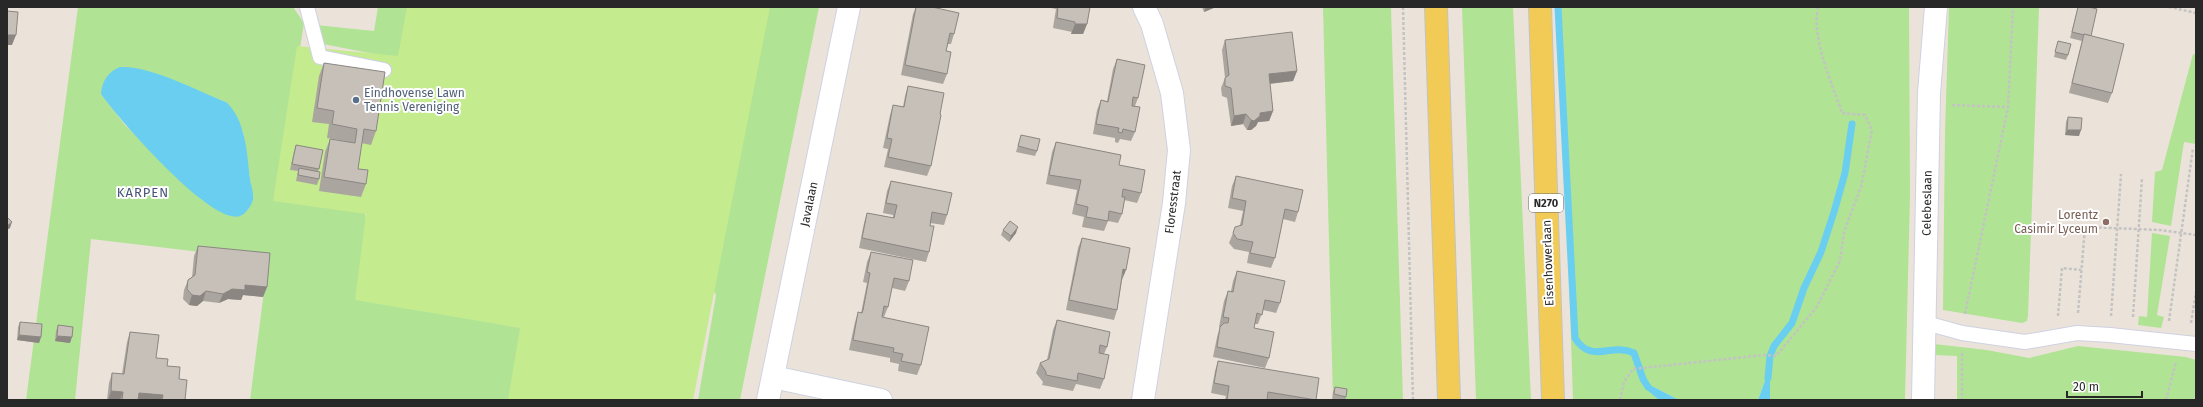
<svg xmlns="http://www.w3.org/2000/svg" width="2203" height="407" viewBox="0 0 2203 407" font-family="'Fira Sans',sans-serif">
	<rect width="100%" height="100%" fill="#ebe3d9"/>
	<g fill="#b0e394" fill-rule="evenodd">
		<path d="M78,7h215l11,16 -26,163 83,12 5,20 384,-211h69l-79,393h-42l18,-105 -5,-10 -156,115h-305l18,-140 -177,-21 -16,161h-49zM120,67l19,2 87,33 17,30 10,67 -5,11 -8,6h-9l-29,-16 -77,-75 -24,-31z"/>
		<path d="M378,7h35l-8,53 -82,-16 -7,-19 58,6z"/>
		<path d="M1323,7h68l12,393h-70z"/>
		<path d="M1462,7h51l18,393h-55z"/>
		<path d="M1560,7h349l1,188 -5,205h-135v-21l-4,-1 -8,22h-79l-29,-15 -3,4 12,11h-86z"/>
		<path d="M1949,7h90l-11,309 -1,5 -5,2 -79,-13 2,-178z"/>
		<path d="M2193,54l3,1v89l-12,-2 -13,84 -19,-4 3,-50 7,-2z"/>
		<path d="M2152,233l18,3 -13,79 7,2 -3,11 -23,-3 1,-9 8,1z"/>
		<path d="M1934,344l53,6 42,8 49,-12 108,11 10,3v40h-239v-44l-23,-1z"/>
	</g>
	<path fill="#c5eb8f" d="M407,7h363l-77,393h-185l12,-72 -165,-28 11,-86 -93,-13 24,-155 101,10z"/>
	<g fill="#69cef0">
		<path d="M120,67c29,-2 78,24 106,35 20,18 21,52 24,77 1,6 4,15 3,21 -2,6 -7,14 -13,16 -29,10 -123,-99 -139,-122 1,-13 7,-22 19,-27z"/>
		<path d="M1766,378h4v22h-12z"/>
		<path d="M1650,385l29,15h-20l-13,-11z"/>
	</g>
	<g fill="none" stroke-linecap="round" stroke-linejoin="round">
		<g stroke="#69cef0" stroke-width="7">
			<path d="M1558,7l17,331c17,27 35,4 59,15l9,26 5,8"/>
			<path d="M1768,378l2,-22 4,-10 18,-23 12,-35 17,-36 13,-40 11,-39 7,-49"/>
		</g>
		<g stroke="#ced2e1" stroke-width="16">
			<g id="service">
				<path d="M307,7l13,50 64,13"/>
				<path d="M1926,323l36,10 63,9 52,-9 33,2 86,9"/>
			</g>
		</g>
		<g stroke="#ced2e1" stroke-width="24">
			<g id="minor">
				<path d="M773,377l108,23"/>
				<path d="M768,400l81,-393"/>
				<path d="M1143,400l31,-197 5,-53 -7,-57 -20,-69 -8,-17"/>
				<path d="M1923,400l6,-307 7,-86"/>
			</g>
		</g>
		<g stroke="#c3c3c3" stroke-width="24">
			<g id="primary">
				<path d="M1436,7l13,393"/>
				<path d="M1540,7l13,393"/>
			</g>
		</g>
		<g stroke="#c3c3c3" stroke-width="2.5" stroke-dasharray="3 2" stroke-linecap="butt">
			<path d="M1403,7l10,393"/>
			<path d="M2169,7l27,6"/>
			<path d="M1952,105l56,2"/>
			<path d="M2078,313l7,-86 75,3 36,5"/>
			<path d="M1965,314l43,-207 5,-100"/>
			<path d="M2058,316l4,-48 19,2"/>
			<path d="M2111,316l10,-142"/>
			<path d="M2133,317l9,-139"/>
			<path d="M2169,321l24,-173"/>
			<path d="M2191,323l5,-31"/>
			<path d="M1962,353v47"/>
			<path d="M1620,400l4,-18 9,-13 131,-14 12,1 40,-48 24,-47 4,-29 17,-45 11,-57 -7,-15 -23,-2c-10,-30 -31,-75 -24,-106"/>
			<path d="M2166,400l10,-38"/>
		</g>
		<use href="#service" stroke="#fff" stroke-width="14"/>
		<use href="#minor" stroke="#fff" stroke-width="22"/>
		<use href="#primary" stroke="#f2cb57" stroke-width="22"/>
	</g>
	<g fill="#aaa59f">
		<path d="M916,7h16l22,27 -3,10h-3l-2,7 1,23 -4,10 -42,-9 12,-61z"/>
		<path d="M1046,7h44l-3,17 -4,10h-12l1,-2 -19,-4 3,-19z"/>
		<path d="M1202,7h14l-12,5z"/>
		<path d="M2078,7l13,29 21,57 -4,10 -39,-10 13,-52 -12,-3z"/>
		<path d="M1225,40l72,31 -4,10 -23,3 3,27 -4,10 -11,1 -2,4 -5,4h-4l-4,-6 -12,2 -4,-28 -5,-2 -1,-8 4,-10 -3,-28z"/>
		<path d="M2058,41l10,14 -2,5 -12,-3z"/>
		<path d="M1117,59l21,39 -3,8v26l-4,9 -11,-2 -2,4 -3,-1v-4l-22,-4 4,-24 4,-10 6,1 6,-32z"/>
		<path d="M324,63l52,68 -5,14 -10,-2 -3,26 8,15 -5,13 -42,-6 6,-39 5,-13 21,3 -24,-4 2,-14 -17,-2 7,-46z"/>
		<path d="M908,86l32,28 -9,52 -4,10 -43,-9 4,-18 -5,-1 7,-33 3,-10 10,2 2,-11z"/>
		<path d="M2068,117l11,19 -14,-1 1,-13z"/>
		<path d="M1021,135l16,16 -2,5 -19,-4z"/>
		<path d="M1056,142l63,23 22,28 -4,10 -13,-3 -2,14 -4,9 -10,-2 -4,10 -22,-4 2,-10 -12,-3 5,-24 -31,-6 6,-32z"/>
		<path d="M296,145l23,24 -1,2 1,8 -2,6 -21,-4 2,-10 -8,-1 4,-19z"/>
		<path d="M1236,176l62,36 -3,10 -12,-3 -8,39 -4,10 -24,-5 2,-11 -15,-3 -5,-6 4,-10 7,-8 3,-14 -15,-3 4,-22z"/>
		<path d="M891,181l56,34 -3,10 -14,-2 -1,29 -3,10 -67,-14 5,-25 3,-10 26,5v-3l-10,-2 4,-22z"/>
		<path d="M1003,230l13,3 -7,9 -8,-7z"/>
		<path d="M1082,238l40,42 -5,30 -3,10 -48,-10 12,-62z"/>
		<path d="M198,246l69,41 -4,10 -20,-2 -2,5 -13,-1 -9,4 -16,-2 -6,5 -8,-1 -6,-6 1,-9 4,-10 4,-3 2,-21z"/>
		<path d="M871,252l38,29 -4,10 -13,-3 -4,19 -4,10 -2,-1v1l39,48 -4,10 -19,-4 1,-7 -9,-2v-4l-41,-8 6,-28 3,-10 3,1 6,-30 -4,-1 4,-20z"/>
		<path d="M1237,271l43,32 -4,10 -13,-3 -5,14h-4v4l15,30 -4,10 -52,-11 4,-20 3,-10h-1l5,-26 4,-10h3l2,-10z"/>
		<path d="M1057,320l50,27 -3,7v25l-4,10 -24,-5 -3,7 -31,-6 1,-3 -7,-9 4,-10 7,-3 6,-30z"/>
		<path d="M20,322l21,15 -2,6 -22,-3 1,-13z"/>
		<path d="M58,325l12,18 -15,-2 1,-10z"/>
		<path d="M130,332l26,26 11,8 12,13 6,21h-78l2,-17 3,-10 10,1 5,-32z"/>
		<path d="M1218,361l98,39h-91l1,-4 -15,-3 4,-22z"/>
		<path d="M1335,387l11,10 -1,3h-13l1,-8z"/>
	</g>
	<g fill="#8b8682">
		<path d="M1206,7h10l-12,5z"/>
		<path d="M1075,24h12l-4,10h-12z"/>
		<path d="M7,35h9l-4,10h-5z"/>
		<path d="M1297,71l-4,10 -27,3 3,-10z"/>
		<path d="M1273,111l-4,10 -11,1 -2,4 -5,4h-4l4,-10 9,-7z"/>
		<path d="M1246,114l-3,10 -12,2 3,-10z"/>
		<path d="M2067,130h14l-2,6 -14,-1z"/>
		<path d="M12,222l-2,6 -3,2v-4z"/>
		<path d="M1018,227l-2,6 -7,9 2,-6z"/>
		<path d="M1123,269l3,1 -4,10z"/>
		<path d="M245,285l22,2 -4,10 -20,-2 -2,5 -13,-1 -9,4 4,-9 9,-5z"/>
		<path d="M206,291l-3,10 -6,5 -8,-1 3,-10z"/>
		<path d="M19,335l22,2 -2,6 -22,-3z"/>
		<path d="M57,336l15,1 -2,6 -15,-2z"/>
		<path d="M111,391l12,1 -3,8h-12z"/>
		<path d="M139,393l24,2 -2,5h-25z"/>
	</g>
	<g fill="#c6c0b9" stroke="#8b8682">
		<path d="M916,7h16l27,6 -5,21 -4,-1 -4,18 5,1 -4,22 -42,-9z"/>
		<path d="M1058,7h32l-3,17h-12v-2l-18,-4z"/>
		<path d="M2078,7h11l8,2 -6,27 -7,-2v1l-12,-3z"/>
		<path d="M7,11l11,1 -2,23h-9z"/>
		<path d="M1292,32l5,39 -28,3 4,37 -13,2v3l-6,5 -3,-1 -5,-6 -12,2 -3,-28 -6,-2v-8l4,-3 -4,-35z"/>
		<path d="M2084,34l40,10 -12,49 -40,-10z"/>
		<path d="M2058,41l13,3 -3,11 -13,-3z"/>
		<path d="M1117,59l28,6 -7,33 -5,-1 -1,9 8,1 -5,25 -12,-3 -1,4 -4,-1 1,-4 -23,-4 5,-24 7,2z"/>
		<path d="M324,63l61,9 -9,59 -12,-2 -6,40 10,1 -2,14 -42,-7 6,-38 25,4 2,-14 -25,-5 2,-13 -17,-3z"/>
		<path d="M908,86l36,7 -4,21 1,1 -10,51 -43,-9 4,-18 -5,-1 6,-33 11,2z"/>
		<path d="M2068,117l14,1 -1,12h-14z"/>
		<path d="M1021,135l19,4 -3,12 -19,-5z"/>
		<path d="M1056,142l65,13 -2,10 26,5 -4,23 -18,-4 -1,8h3l-3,17 -13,-3 -1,10 -22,-4 2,-10 -12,-3 5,-24 -32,-5z"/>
		<path d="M296,145l27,5 -4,19 -27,-5z"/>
		<path d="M299,168l21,4 -1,7 -21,-4z"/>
		<path d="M1236,176l67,14 -5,22 -13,-3 -10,49 -25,-5 3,-11 -16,-3 -4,-6 2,-6 7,-2 4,-24 -14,-3z"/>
		<path d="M891,181l61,12 -5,22 -15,-3 -2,14h4l-5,26 -67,-14 5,-25 27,5 3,-13 -11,-2z"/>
		<path d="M7,217l5,5 -5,4z"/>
		<path d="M1010,221l8,6 -7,9 -8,-6z"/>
		<path d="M1082,238l48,10 -4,22 -3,-1 -6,41 -48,-10z"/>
		<path d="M198,246l72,7 -3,34 -22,-2v5l-13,-1 -9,5 -17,-3 -6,5 -8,-1 -5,-6 1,-9 7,-5z"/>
		<path d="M871,252l42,8 -4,21 -15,-3 -6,29 -4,-1 -2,11 47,10 -8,38 -20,-4 2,-7 -10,-2 1,-4 -41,-8 5,-28 4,1 1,-3 7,-37 -3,-1z"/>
		<path d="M1237,271l48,10 -5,22 -15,-3 -3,15 -5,-2 -3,15 20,4 -5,26 -52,-11 3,-20 4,-4h4l1,-5 -6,-1 5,-26 5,1z"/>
		<path d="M1057,320l53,12 -3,15 -7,-2 -1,8 10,2 -5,24 -26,-6 -1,8 -31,-6v-3l-6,-9 9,-4z"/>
		<path d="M20,322l22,2 -1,13 -22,-2z"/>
		<path d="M58,325l15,2 -1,10 -15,-1z"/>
		<path d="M130,332l29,3 -3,23 12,1 -1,7 13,1 -1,12 8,1 -2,20h-23l1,-5 -24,-2 -1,7h-16l1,-8 -12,-1 1,-18 12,1z"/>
		<path d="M1218,361l101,17 -3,22 -48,-8 -1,8h-40l2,-14 -15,-3z"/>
		<path d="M1335,387l12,2 -1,8 -12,-3z"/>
	</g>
	<circle fill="#5c6f8a" stroke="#fff" stroke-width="1.5" cx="356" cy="100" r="4"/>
	<circle fill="#8d6e63" stroke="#fff" stroke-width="1.5" cx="2106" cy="222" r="4"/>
	<g text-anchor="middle" stroke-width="4" stroke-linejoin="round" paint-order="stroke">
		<rect fill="#fff" stroke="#686868" stroke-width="1" x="1529" y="194" width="34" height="18" rx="3"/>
		<g font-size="11" font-weight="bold" fill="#282828">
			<text x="1546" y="207">N270</text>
		</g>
		<g font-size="12" fill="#4e5e75" stroke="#fff" text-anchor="start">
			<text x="364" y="97">Eindhovense Lawn<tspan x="364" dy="14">Tennis Vereniging</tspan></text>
		</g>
		<g font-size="12" fill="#282828" stroke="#fff">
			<text transform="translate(1173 202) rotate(-83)" y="4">Floresstraat</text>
			<text transform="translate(1927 203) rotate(-89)" y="4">Celebeslaan</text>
			<text transform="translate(809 204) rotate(-78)" y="4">Javalaan</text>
			<text transform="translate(1548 263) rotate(-92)" y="4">Eisenhowerlaan</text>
		</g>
		<g font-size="12" fill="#785e54" stroke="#fff" text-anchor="end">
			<text x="2098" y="219">Lorentz<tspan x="2098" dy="14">Casimir Lyceum</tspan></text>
		</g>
		<g font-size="13" letter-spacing="1" fill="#485279" stroke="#fff">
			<text x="143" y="197">KARPEN</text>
		</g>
	</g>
	<rect width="2203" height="407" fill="none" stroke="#282828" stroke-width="16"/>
	<path d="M2067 391v6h75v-6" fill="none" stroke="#282828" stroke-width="2"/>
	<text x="2073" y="391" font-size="12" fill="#282828" stroke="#ffffff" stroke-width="3" paint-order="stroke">20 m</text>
</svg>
